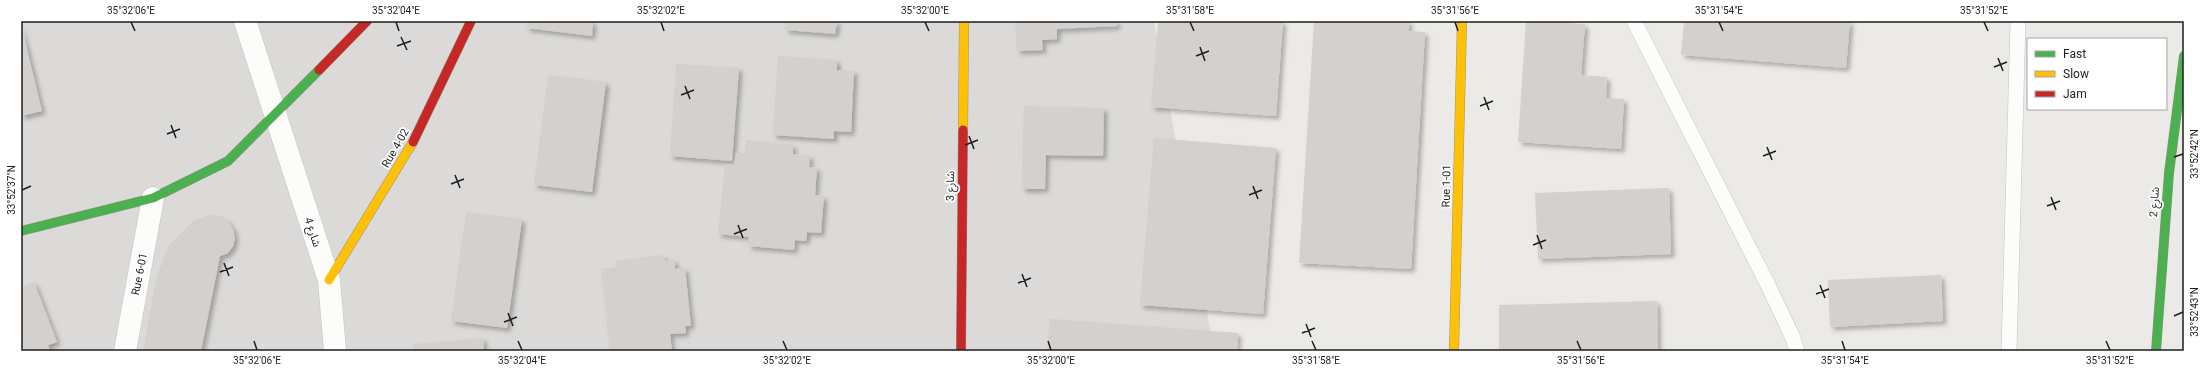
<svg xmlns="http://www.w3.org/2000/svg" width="2205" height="372" viewBox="0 0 2205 372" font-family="Roboto,'Noto Sans Arabic',sans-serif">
	<defs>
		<filter id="shadow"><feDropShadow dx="3.5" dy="3.5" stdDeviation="2" flood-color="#0004"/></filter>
	</defs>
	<rect width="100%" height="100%" fill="#eceae7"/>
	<path fill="#dbdad8" d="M21,21h1133l60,330h-1193z"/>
	<g fill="#d3d0ce" filter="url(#shadow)">
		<path d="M527,21h66l-1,15 -66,-8z"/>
		<path d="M786,21h51l-2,13 -50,-4z"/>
		<path d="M1015,21h102v5l-60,3v10l-15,1 1,10 -26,1z"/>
		<path d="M1158,21h125l-7,95 -125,-9z"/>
		<path d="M1314,21h95v10l16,1 -14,237 -112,-6z"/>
		<path d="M1526,21h41v2l18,1 -4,51 26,2 -1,21 18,1 -3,50 -103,-7z"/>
		<path d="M1684,21h166l-4,47 -165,-13z"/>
		<path d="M21,25l21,86 -21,5z"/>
		<path d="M778,56l59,4v10l17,1 -3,61 -17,-1v8l-61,-4z"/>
		<path d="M676,64l63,4 -7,93 -62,-5z"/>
		<path d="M548,75l58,7 -14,110 -58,-7z"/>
		<path d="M1024,106l80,2 -1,48 -57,-1 -1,34h-23z"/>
		<path d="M1154,138l122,10 -13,166 -123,-9z"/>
		<path d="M746,140l47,5v9l17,2 -1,11 8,1 -2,27 9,1 -3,37 -14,-1 -1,9 -11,-1 -1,10 -46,-4 1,-9 -31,-3 7,-70 9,1 2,-12 9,1z"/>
		<path d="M1669,188l2,66 -133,5 -3,-66z"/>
		<path d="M466,212l56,7 -15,109 -56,-7z"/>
		<path d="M208,215l11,1 9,5 5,8 2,9 -2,8 -5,7 -8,3 -19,95h-58l13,-71 12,-34 25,-25z"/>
		<path d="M664,255l1,6 10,-1v9l10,-1 6,58h-6l1,7 -16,1 2,17h-62l-9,-82 15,-2 -1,-6z"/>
		<path d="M1941,275l2,46 -113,6 -2,-47z"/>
		<path d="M34,282l23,60 -9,3 2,6h-29v-63z"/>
		<path d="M1657,301l1,50h-159v-46z"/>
		<path d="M1050,319l188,14 -1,18h-190z"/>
		<path d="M483,338l1,13h-70v-7z"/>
	</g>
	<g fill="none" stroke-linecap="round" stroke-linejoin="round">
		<g stroke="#c5c4c3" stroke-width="16">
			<g id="lane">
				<path d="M1634,21l133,262 26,55 4,13"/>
				<path d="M2009,351l9,-330"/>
			</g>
		</g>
		<g stroke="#c5c4c3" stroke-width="23">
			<g id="street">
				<path d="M245,21l84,259 6,71"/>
				<path d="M125,351l28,-153"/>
			</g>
		</g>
		<g stroke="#95957f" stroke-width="10">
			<g id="fast">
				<path d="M21,231l132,-33 75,-37 91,-91"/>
				<path d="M2156,351l13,-178 15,-117"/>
			</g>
		</g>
		<g stroke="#95957f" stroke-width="10">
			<g id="slow">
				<path d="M963,130l1,-109"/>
				<path d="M329,280l84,-138"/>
				<path d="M1454,351l8,-330"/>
			</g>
		</g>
		<g stroke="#95957f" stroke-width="10">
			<g id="jam">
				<path d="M319,70l48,-49"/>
				<path d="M413,142l58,-121"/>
				<path d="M961,351l2,-221"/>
			</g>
		</g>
		<use href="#lane" stroke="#fcfcfb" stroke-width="15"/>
		<use href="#street" stroke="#fcfcfb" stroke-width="22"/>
		<use href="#fast" stroke="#4caf50" stroke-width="9"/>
		<use href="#slow" stroke="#ffc107" stroke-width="9"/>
		<use href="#jam" stroke="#c62828" stroke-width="9"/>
	</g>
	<path fill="none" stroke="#1e1e1e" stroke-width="1.5" d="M131,22l4,9M396,22l3,9M661,22l3,9M925,22l4,9M1190,22l4,9M1455,22l3,9M1719,22l4,9M1984,22l4,9M401,37l6,13M397,46l14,-5M1200,47l5,14M1196,56l13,-5M1998,58l5,13M1994,67l13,-5M685,86l5,13M681,95l13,-5M1484,97l5,13M1480,106l13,-5M171,125l5,13M167,134l13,-5M969,136l5,13M965,145l13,-5M1767,147l5,13M1763,156l13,-5M2174,157l9,-3M455,175l5,13M451,184l13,-5M1253,186l5,13M22,190l9,-4M1249,195l13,-5M2051,197l5,13M2047,206l13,-5M738,225l5,13M734,234l13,-5M1537,235l5,14M1533,245l13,-5M224,263l5,13M220,272l13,-5M1022,274l5,13M1018,283l13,-5M1820,285l5,13M1816,294l13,-5M508,313l5,13M2174,316l9,-4M504,322l13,-5M1306,324l5,13M1302,333l13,-5M254,341l3,9M518,341l4,9M783,341l4,9M1048,341l3,9M1312,341l4,9M1577,341l4,9M1842,341l3,9M2106,341l4,9"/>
	<g text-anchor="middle" stroke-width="3.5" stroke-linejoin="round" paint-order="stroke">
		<g font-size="11" fill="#1e1e1e" stroke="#fff">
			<text transform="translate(395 148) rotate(-60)" y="4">Rue 4-02</text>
			<text transform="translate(950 186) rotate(-89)" y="4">شارع 3</text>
			<text transform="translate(1446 186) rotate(-89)" y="4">Rue 1-01</text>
			<text transform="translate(2154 202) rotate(-86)" y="4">شارع 2</text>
			<text transform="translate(313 232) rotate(72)" y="4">شارع 4</text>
			<text transform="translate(139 274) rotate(-79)" y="4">Rue 6-01</text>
		</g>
	</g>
	<rect width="2205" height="372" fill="none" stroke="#ffffff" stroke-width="44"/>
	<rect x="2027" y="38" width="140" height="72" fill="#ffffff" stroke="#a5a5a5"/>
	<rect x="2035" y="51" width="20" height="6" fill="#4caf50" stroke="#a5a5a5"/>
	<text x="2063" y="58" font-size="12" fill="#1e1e1e">Fast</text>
	<rect x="2035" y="71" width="20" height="6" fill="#ffc107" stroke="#a5a5a5"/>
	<text x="2063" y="78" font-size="12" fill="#1e1e1e">Slow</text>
	<rect x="2035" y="91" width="20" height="6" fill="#c62828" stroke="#a5a5a5"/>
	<text x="2063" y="98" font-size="12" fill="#1e1e1e">Jam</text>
	<rect x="22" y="22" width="2161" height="328" fill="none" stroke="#1e1e1e" stroke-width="1.5"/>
	<g font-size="10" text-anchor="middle" fill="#1e1e1e">
		<text x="131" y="14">35°32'06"E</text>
		<text x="396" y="14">35°32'04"E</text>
		<text x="661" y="14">35°32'02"E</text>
		<text x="925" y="14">35°32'00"E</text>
		<text x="1190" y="14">35°31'58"E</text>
		<text x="1455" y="14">35°31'56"E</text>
		<text x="1719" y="14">35°31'54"E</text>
		<text x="1984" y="14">35°31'52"E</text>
		<text transform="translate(2194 154) rotate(-90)" y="4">33°52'42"N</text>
		<text transform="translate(11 190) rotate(-90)" y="4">33°52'37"N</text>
		<text transform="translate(2194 312) rotate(-90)" y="4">33°52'43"N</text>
		<text x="257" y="364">35°32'06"E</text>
		<text x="522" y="364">35°32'04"E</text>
		<text x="787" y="364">35°32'02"E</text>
		<text x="1051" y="364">35°32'00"E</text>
		<text x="1316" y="364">35°31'58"E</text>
		<text x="1581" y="364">35°31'56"E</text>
		<text x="1845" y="364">35°31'54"E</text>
		<text x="2110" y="364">35°31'52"E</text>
	</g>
</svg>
